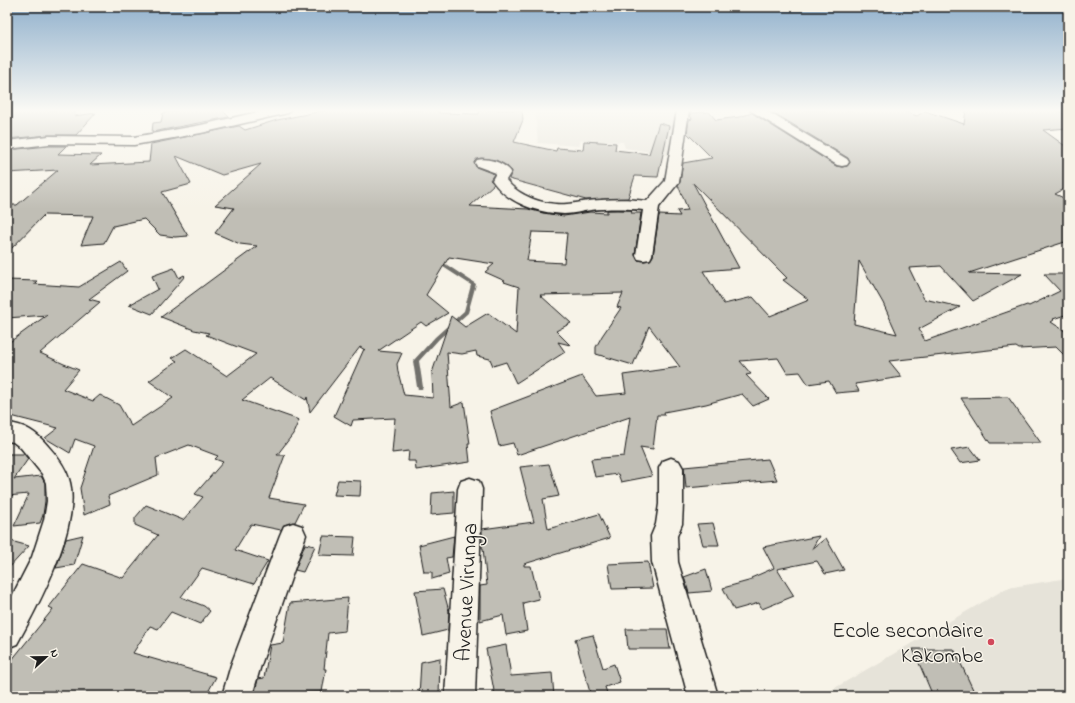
<svg xmlns="http://www.w3.org/2000/svg" width="1075" height="703" viewBox="0 0 1075 703" font-family="'Indie Flower',sans-serif">
	<rect width="100%" height="100%" fill="#f7f3e8"/>
	<filter id="ink" filterUnits="userSpaceOnUse"><feTurbulence type="fractalNoise" baseFrequency=".025" numOctaves="2"/><feDisplacementMap in="SourceGraphic" scale="8" xChannelSelector="R" yChannelSelector="G"/><feConvolveMatrix kernelMatrix="1 2 1 2 8 2 1 2 1" color-interpolation-filters="sRGB"/></filter>
	<g filter="url(#ink)">
		<g fill="#e6e3d9">
			<path d="M535,110h142l-8,45 -44,-7 -2,-6 -42,-2 -2,6 -41,-3z"/>
			<path d="M1068,578v118h-247l186,-108z"/>
		</g>
		<g fill="none" stroke-linecap="round" stroke-linejoin="round">
			<path fill="#72716c" fill-rule="evenodd" d="M437,261h4l35,23 -8,29 -29,26 -20,22 4,26 -1,2h-4l-1,-2 -4,-26 22,-24 29,-26 7,-26 -34,-22z"/>
		</g>
		<g fill="#c0beb5" stroke="#1c1c1c" fill-rule="evenodd">
			<path d="M7,110h69l-2,6 22,-3 -20,22h-27l-42,4z"/>
			<path d="M180,110h42l7,7 -77,15 1,-9 8,-1 2,-9z"/>
			<path d="M327,110h112v3l40,1 1,-4h42l1,10 -9,22 42,9 1,-3 26,2 1,-9 32,2 -1,7 34,4 10,-31 10,3 -11,51 -23,-1 -7,22 -42,2 -77,-21 3,-8 -7,-6 -9,-5 -15,-2 -4,1 -3,3 2,5 18,7 -4,6 4,4 -24,22 58,3 15,4 21,3 26,-4 17,1v-3h25l-1,3h10l-6,42 3,5 6,1 6,-1 3,-4 6,-41 21,1 -3,-5 11,-1 -10,-25 2,-3 3,-19 29,-5 -25,-25 2,-13 3,-1 -2,-4v-2l19,-1 7,8 23,-3 13,-4 84,53 6,1 5,-1 3,-3 -2,-5 -79,-48h132l16,6 8,-5 39,13 2,-14h92l10,8v10l-25,2 25,18v39l-13,7 13,6v41l-99,32 53,1 -49,27 -32,-35 -32,2 15,31 36,8 -41,22 6,12 102,-36 2,1 31,-15 -16,-17h24v40l-15,5 1,1 -3,2 17,11v26l-12,-12 -37,2 -3,-2 -127,14 13,16 -47,7 4,7 -23,2 -7,-12 -21,3 -8,-12 -13,1 -9,-15 -38,3 11,13 -5,1 23,24 -16,7 -11,-12 -36,10 -42,8 1,3h-8l-4,34 -13,-2 12,29 -31,6 -3,-8 -23,3 -4,-18 33,-3 6,-39 -113,38 -4,-12 -14,3 -9,-35 92,-35 14,20 30,-3 -3,-18 57,-8 -31,-41 -16,39 -37,-11v-7l6,-11 19,-28 -4,-1 6,-14 -83,2 31,28 -15,8 14,14 -12,-3 7,10 -49,31 -10,-21 -13,4 -3,-7 -13,-3 -1,-5 -14,3 -15,-2 4,55 13,-5 6,42h-2l2,18 -54,8 -1,-9h-7l1,-10 -17,2 3,-35 -42,2 -2,6 -17,-10 30,-67 1,1 -5,-3 -50,65 -3,-15 -1,3 -36,-22 -28,22 57,20 -6,14 -16,21h8l-16,43 35,6 -9,18 -11,3 -3,5 -30,-6 -16,26 33,11 -14,23 -52,-16 -21,29 23,9 6,5 -10,13 -29,-12 -13,17 -8,-3 -17,27 83,24 -10,19h-199v-30l46,-57 -4,-2 34,-43 40,14 35,-43 -23,-10v-7l11,-13 37,15 20,-23 -8,-3 28,-32 -8,-3 3,-3 -29,-11 -33,13 2,17 -50,21 2,8 -26,11 -4,-27 14,-42 -19,-7 -5,14 -25,-15 13,-10 -51,-13v-71l40,-29 -40,3v-38l30,1 -3,3 45,3 42,-25 6,9 -38,28 11,3 -60,51 24,11 15,6 -16,19 30,12 7,-6 19,10 12,21 42,-28 -24,-17 28,-20 -5,-3 14,-9 41,27 29,-22 -50,-19 3,-2 -15,-3 -33,-13 96,-71 -17,-2 -25,-11 19,-25 -19,-3 46,-41 -39,11 -46,-19 15,28 -29,8 26,44 -13,1 -15,-2 -16,-16 -31,7 -9,17 -23,2 12,-29 -49,-1 -37,38v-48h10l41,-35 -51,3v-23l42,-4h17l-8,8 43,1 -11,10 59,-3 2,-18 88,-18 6,4 32,-10zM693,183l94,95 -4,2 26,20 -39,16 -17,-19 -29,7 -21,-33 36,-3zM532,232l35,1 -3,30 -37,-2zM449,257l45,7 -9,8 20,9 -1,1 15,5 -3,47 -28,-21 -23,14 -14,-11 -19,57 1,25 -29,-3 -6,-23 -1,-8 5,-11 -24,-2 43,-29 5,4 22,-13 -22,-18zM859,261l24,42 14,31 -43,-10z"/>
			<path d="M174,268l5,10 5,-3 1,1 -33,38 -23,-9 29,-16 -6,-13z"/>
			<path d="M1008,397l33,46h-51l-29,-45z"/>
			<path d="M970,447l10,13 -20,3 -9,-13z"/>
			<path d="M7,454h17l4,5 -14,20 27,-3 4,7v18l-2,14 -3,8 -26,3 15,-32 -22,2z"/>
			<path d="M768,459l9,21 -91,8 -2,-21z"/>
			<path d="M549,464l10,32 -16,3 5,30 51,-15 11,24 -86,26v2h7l8,33 -16,4 4,28 -21,4 -3,-20 -23,6v-35l7,-1 -4,-37h-1v-19l52,-7 -14,-55z"/>
			<path d="M338,480l23,1 -1,15 -26,-1z"/>
			<path d="M454,491v22l-23,2 1,-22z"/>
			<path d="M713,523l6,22h-16l-6,-21z"/>
			<path d="M83,535l-9,30 -18,3 10,-29z"/>
			<path d="M323,536l32,1 -2,19 -34,-1z"/>
			<path d="M454,536l-2,21 -6,1 3,16 -17,5v-7h-8l-5,-27z"/>
			<path d="M819,536l-7,13 14,-11 18,32 -19,4 -8,-13 -40,8 17,27 -32,13 -3,-6 -25,7 -11,-22 29,-8 -1,-2 23,-10 -11,-21z"/>
			<path d="M7,540l22,6 -22,24z"/>
			<path d="M305,544l10,2 -12,26 -8,-2z"/>
			<path d="M648,562l5,26 -41,1 -4,-25z"/>
			<path d="M706,569l6,22 -23,2 -5,-16z"/>
			<path d="M443,589l6,22 -1,19 -25,6 -8,-45z"/>
			<path d="M348,598l-3,33 -17,2 -4,36h2l-4,23 -38,1v3h-30l4,-17 6,-1 6,-33 13,-2 7,-40z"/>
			<path d="M626,629h41l3,20h-42z"/>
			<path d="M593,635l10,33 11,-4 6,18 -15,5 3,9h-17l-16,-57z"/>
			<path d="M506,645l5,31 41,-3 2,23h-59l-9,-47z"/>
			<path d="M913,649h41l22,47h-43z"/>
			<path d="M440,658l-1,38h-20l2,-34z"/>
		</g>
		<g fill="none" stroke-linecap="round" stroke-linejoin="round">
			<g stroke="#1c1c1c" stroke-width="3">
				<g id="minor">
					<path d="M266,110h24l-2,3 -87,20 -67,12 -85,-1 -42,5v-8l42,-5 85,1 67,-12z"/>
					<path d="M677,110h12l-10,72 -20,25 -7,48 -2,4 -6,1 -6,-1 -2,-4 7,-45c-17,-2 -35,-2 -52,0 -9,1 -18,4 -27,4 -27,-1 -57,-11 -72,-34l4,-7 -19,-7 -2,-3 2,-3c10,-3 28,3 34,12l-5,8c13,17 41,26 61,24 12,-1 23,-4 34,-4 15,-1 31,-1 46,1l18,-20z"/>
					<path d="M750,110h15l82,49 2,3 -2,3 -5,1 -5,-1z"/>
					<path d="M7,423c18,1 30,10 41,23 9,10 17,20 21,33 14,44 -31,127 -52,165l-10,4v-42l25,-49 12,-37 3,-19 -1,-18 -4,-9 -21,-26 -8,-6 -6,-1z"/>
					<path d="M671,458l8,3 4,7v36l-1,20 -5,12 1,26 40,134h-30l-36,-134 -1,-26 5,-12 3,-20v-36l4,-7z"/>
					<path d="M470,478l9,3 3,8 -7,207h-30l13,-207 3,-8z"/>
					<path d="M293,523l9,3 4,9 -45,130 -9,31h-30l9,-31 49,-130 4,-9z"/>
				</g>
			</g>
			<use href="#minor" fill="#f7f3e8" fill-rule="evenodd"/>
		</g>
	</g>
	<linearGradient id="sky" x2="0" y2="1"><stop stop-color="#90b0cc"/><stop offset="0.53" stop-color="#fbfaf5"/><stop offset="1" stop-color="#fbfaf5" stop-opacity="0"/></linearGradient>
	<rect width="1075" height="209" fill="url(#sky)"/>
	<circle fill="#d1495b" stroke="#f7f3e8" stroke-width="1.5" cx="991" cy="642" r="4"/>
	<g text-anchor="middle" stroke-width="3" stroke-linejoin="round" paint-order="stroke">
		<g font-size="22" fill="#1c1c1c" stroke="#f7f3e8">
			<text transform="translate(465 592) rotate(-87)" y="8">Avenue Virunga</text>
		</g>
		<g font-size="22" fill="#1c1c1c" stroke="#f7f3e8" text-anchor="end">
			<text x="983" y="637">Ecole secondaire<tspan x="983" dy="25">Kakombe</tspan></text>
		</g>
	</g>
	<rect width="1075" height="703" fill="none" stroke="#f7f3e8" stroke-width="24"/>
	<rect x="12" y="12" width="1051" height="679" fill="none" stroke="#1c1c1c" stroke-width="1.5" filter="url(#ink)"/>
	<g transform="translate(46 657) rotate(68)" stroke="#f7f3e8" stroke-width="3" paint-order="stroke">
	<path d="M0-3L7 15L0 10L-7 15Z" fill="#1c1c1c"/>
	<text y="-6" font-size="11" font-weight="bold" text-anchor="middle" fill="#1c1c1c">N</text>
	</g>
</svg>
